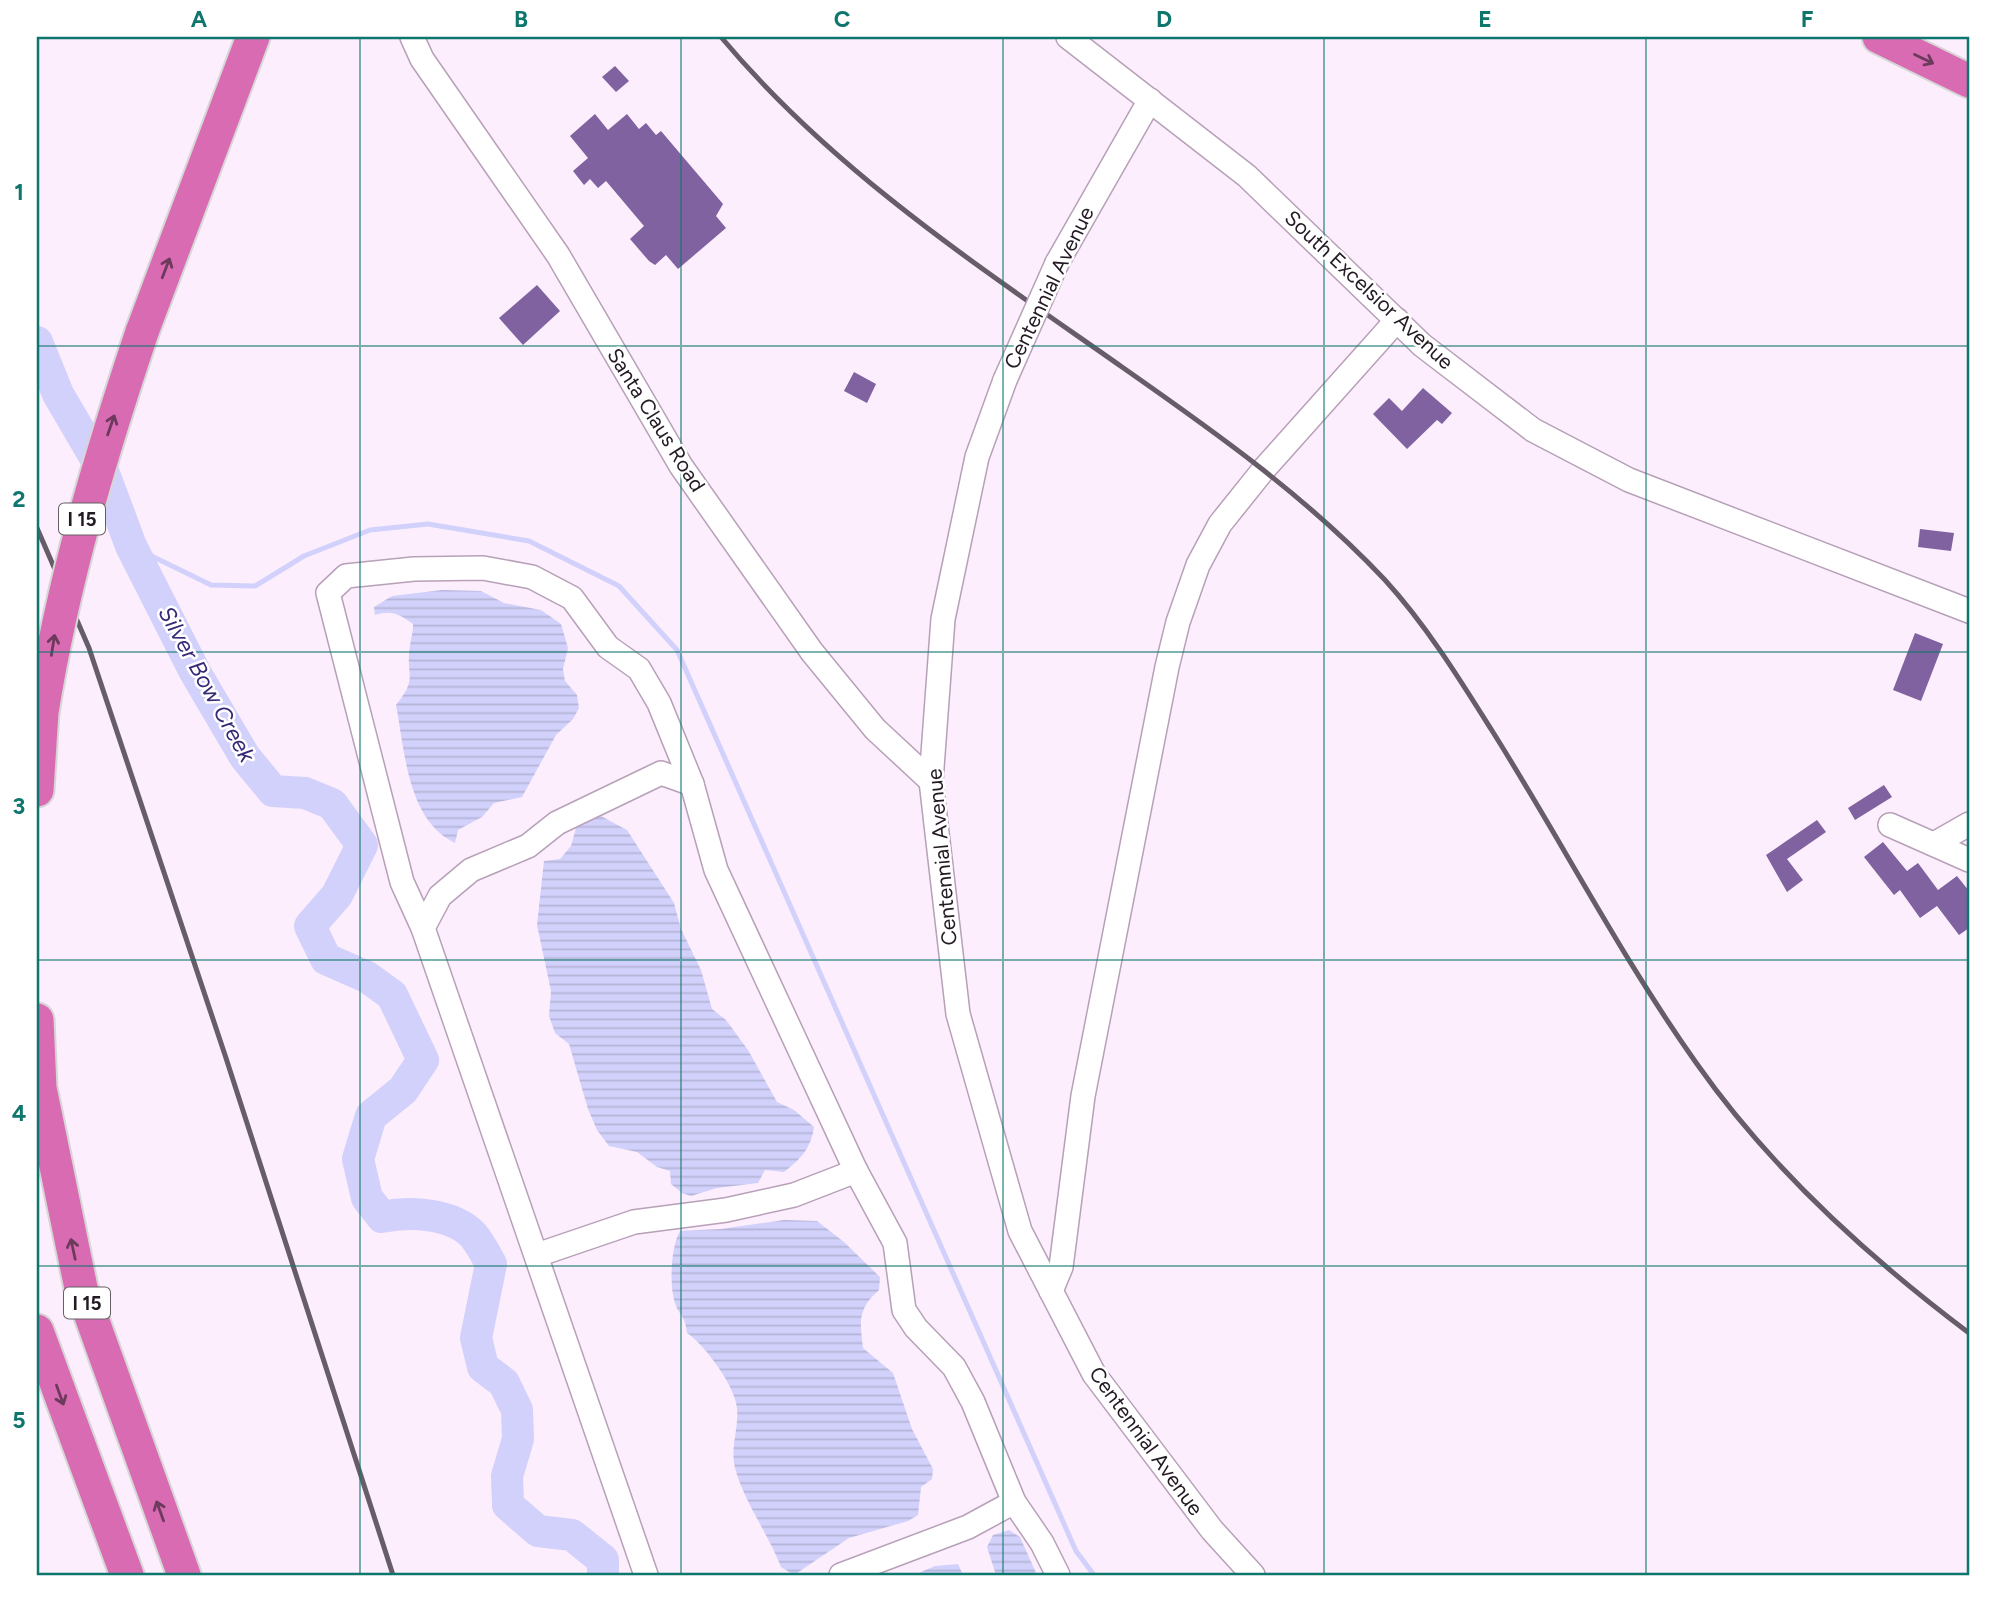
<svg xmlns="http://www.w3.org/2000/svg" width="2006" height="1612" viewBox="0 0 2006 1612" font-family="Figtree,sans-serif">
	<defs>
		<pattern id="water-rules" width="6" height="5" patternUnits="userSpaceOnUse" patternTransform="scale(1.75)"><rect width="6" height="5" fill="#d2d1fb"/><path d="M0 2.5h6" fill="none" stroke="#b4b3d7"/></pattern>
	</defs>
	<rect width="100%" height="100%" fill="#fceefd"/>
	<g fill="url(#water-rules)">
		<path d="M442,590l39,1 23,12 37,7 20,14 7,24 -5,21 2,12 12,14 2,13 -6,11 -17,16 -34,62 -28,6 -12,14 -24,13 -3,13c-48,-23 -50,-92 -59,-138 23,-29 9,-28 14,-59 1,-8 3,-13 3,-22 -14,-10 -21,-14 -38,-9l-1,-8 18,-11z"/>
		<path d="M601,816l26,14 47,73 7,26 20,41 11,39 14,11 22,30 29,52 17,8 20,17c-3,21 -13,32 -30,45l-19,-2 -7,13 -41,5 -26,8 -9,-3 -11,-9 -1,-13 -13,-4 -20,-15 -28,-6 -12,-16 -9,-21 -19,-65 -14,-11 -6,-17 2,-25 -14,-66 7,-64 16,-2 11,-13 5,-18z"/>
		<path d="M784,1220l33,1 27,21 36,35 -1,13c-22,20 -19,30 -16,58l30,25 19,56 21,40 -1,10 -11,8 -3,28 -10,6 -59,17 -55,37 -13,-8c-13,-34 -37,-65 -46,-99 -5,-21 4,-40 2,-60 -2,-22 -32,-63 -50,-75 -2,-19 -8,-17 -12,-30 -6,-18 -4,-57 5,-72l41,-2z"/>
		<path d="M1009,1530l11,7 17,38h-41l-9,-28 6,-12z"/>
		<path d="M958,1564l5,11h-49l21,-9z"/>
	</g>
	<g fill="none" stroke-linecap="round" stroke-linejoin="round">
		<path stroke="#d2d1fb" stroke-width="5" d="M131,546l80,39 44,1 49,-30 66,-26 58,-6 101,17 90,45 58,64 399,901 18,24"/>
		<path stroke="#d2d1fb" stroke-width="32" d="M37,342l21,52 45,77 28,75 64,126 50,85 28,34 32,2 27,11 30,41 -25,50 -27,31 16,33 41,18 25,18 31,65 -20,30 -32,26 -13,43 9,39 15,19c27,-6 70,-4 91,18 7,8 13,20 18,29l-15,74 7,29 21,16 13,27 1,29 -11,37 1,29 30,26 34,4 31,25v15"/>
	</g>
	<g fill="#7f629f">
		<path d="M615,66l14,15 -13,11 -14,-15z"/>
		<path d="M595,114l13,16 19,-16 12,15 7,-6 10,12 5,-4 62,73 -7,12 10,12 -48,41 -12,-14 -11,10 -6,-4 -19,-22 14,-13 -38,-45 -8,7 -8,-9 -6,6 -11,-14 15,-13 -18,-22z"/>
		<path d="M537,285l23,26 -37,34 -24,-27z"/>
		<path d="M854,372l22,12 -9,19 -23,-12z"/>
		<path d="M1423,388l29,25 -10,11 -5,-4 -30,29 -34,-35 16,-16 13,13z"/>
		<path d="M1920,529l34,4 -3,18 -33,-4z"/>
		<path d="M1915,633l28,11 -22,57 -28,-11z"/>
		<path d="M1884,785l8,12 -37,23 -7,-12z"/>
		<path d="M1817,820l9,12 -39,27 16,21 -16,12 -21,-37z"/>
		<path d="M1883,842l24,29 11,-8 20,27 19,-14 12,15v37l-10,7 -22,-29 -17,12 -20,-28 -6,5 -30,-38z"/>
	</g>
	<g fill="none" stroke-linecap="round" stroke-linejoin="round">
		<g stroke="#b7a0b8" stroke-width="26">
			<g id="minor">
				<path d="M412,37l10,22 136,196 123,211 131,186 63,77 56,52"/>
				<path d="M1068,37l179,139 175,169 111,85 96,50 340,131"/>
				<path d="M1057,263l93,-163"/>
				<path d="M1005,380l-28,77 -34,162 -12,162 27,233 62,217 74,143 118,156 41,45"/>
				<path d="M1890,825l79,35"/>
				<path d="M1934,844l35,-20"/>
				<path d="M423,928l17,-32 31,-26 57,-24 29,-23 104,-50 31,11"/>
				<path d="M537,1255l97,-33 92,-12 68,-15 62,-24"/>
				<path d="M1051,1291l10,-24 22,-171 84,-429 11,-45 20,-57 22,-41 44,-55 133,-149"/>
				<path d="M646,1575l-223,-647 -21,-46 -74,-289 18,-17 68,-7 69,-1 49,9 40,21 36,49 31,22 20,34 33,81 24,86 140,301 39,72 9,67 12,18 38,39 19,35 41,100 28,41 16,32"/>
				<path d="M841,1575l127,-48 46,-25"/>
			</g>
		</g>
		<g stroke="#d7d6d7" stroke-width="37">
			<g id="highway">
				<path d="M1879,37l90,44"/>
				<path d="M142,332l111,-295"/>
				<path d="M37,790l5,-78"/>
				<path d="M37,1020l3,68 41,200 103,287"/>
				<path d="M37,1331l90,244"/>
			</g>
		</g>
		<use href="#minor" stroke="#fff" stroke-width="23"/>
		<use href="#highway" stroke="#d96bb2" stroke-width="33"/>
		<g stroke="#675d68" stroke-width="5">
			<path d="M721,37c112,134 260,231 401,330 93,65 185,130 263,213 41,45 74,98 106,149 70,111 130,228 206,335 73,104 171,193 272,269"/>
			<path d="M37,528l52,120 136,407 168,520"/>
		</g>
		<g stroke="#b7a0b8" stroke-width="26" stroke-linecap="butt">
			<path id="minor-bridge" d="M1005,380l52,-117"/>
		</g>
		<g stroke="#d7d6d7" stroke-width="37" stroke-linecap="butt">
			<path id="highway-bridge" d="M42,712c21,-131 58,-255 100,-380"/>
		</g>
		<use href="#minor-bridge" stroke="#fff" stroke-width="23"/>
		<use href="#highway-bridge" stroke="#d96bb2" stroke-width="33"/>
	</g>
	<defs><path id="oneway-shaft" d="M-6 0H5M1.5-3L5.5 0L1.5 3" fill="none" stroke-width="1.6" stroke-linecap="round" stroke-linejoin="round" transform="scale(1.75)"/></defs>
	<g stroke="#6c3a5c">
		<use href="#oneway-shaft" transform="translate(1924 59) rotate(26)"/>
		<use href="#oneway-shaft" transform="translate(166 268) rotate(-69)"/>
		<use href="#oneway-shaft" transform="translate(111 425) rotate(-71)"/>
		<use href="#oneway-shaft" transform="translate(53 645) rotate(-81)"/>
		<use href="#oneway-shaft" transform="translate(73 1249) rotate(-102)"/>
		<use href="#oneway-shaft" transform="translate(60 1395) rotate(70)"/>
		<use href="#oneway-shaft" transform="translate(160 1511) rotate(-110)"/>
	</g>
	<path fill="none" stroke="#0f766e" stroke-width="2" stroke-opacity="0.55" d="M360,37v1538M681,37v1538M1003,37v1538M1324,37v1538M1646,37v1538M37,346h1932M37,652h1932M37,960h1932M37,1266h1932"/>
	<g text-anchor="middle" stroke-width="5" stroke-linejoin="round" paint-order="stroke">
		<g fill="#fff" stroke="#655f65" stroke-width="2">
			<rect x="59" y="503.5" width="46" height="31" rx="5"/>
			<rect x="64" y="1287.5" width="46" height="31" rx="5"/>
		</g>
		<g font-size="19" font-weight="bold" fill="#231a23">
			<text x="82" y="526">I 15</text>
			<text x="87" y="1310">I 15</text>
		</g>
		<g font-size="21" fill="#231a23" stroke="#fff">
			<text transform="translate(1049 288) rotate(-64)" y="7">Centennial Avenue</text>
			<text transform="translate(1369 290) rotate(43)" y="7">South Excelsior Avenue</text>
			<text transform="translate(656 420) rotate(58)" y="7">Santa Claus Road</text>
			<text transform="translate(942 857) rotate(-95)" y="7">Centennial Avenue</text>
			<text transform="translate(1146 1441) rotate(54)" y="7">Centennial Avenue</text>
		</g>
		<g font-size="23" font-style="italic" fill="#382977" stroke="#fff">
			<text transform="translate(207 684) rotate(61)" y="8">Silver Bow Creek</text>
		</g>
	</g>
	<rect width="2006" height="1612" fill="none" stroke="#ffffff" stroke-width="77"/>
	<rect x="38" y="38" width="1930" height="1536" fill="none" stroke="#0f766e" stroke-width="2.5"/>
	<g font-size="23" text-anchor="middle" font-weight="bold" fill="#0f766e">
		<text x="199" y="27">A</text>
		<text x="521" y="27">B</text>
		<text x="842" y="27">C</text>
		<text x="1164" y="27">D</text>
		<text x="1485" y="27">E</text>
		<text x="1807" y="27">F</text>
		<text x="19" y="200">1</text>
		<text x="19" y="507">2</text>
		<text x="19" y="814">3</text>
		<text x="19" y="1121">4</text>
		<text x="19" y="1428">5</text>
	</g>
</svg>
